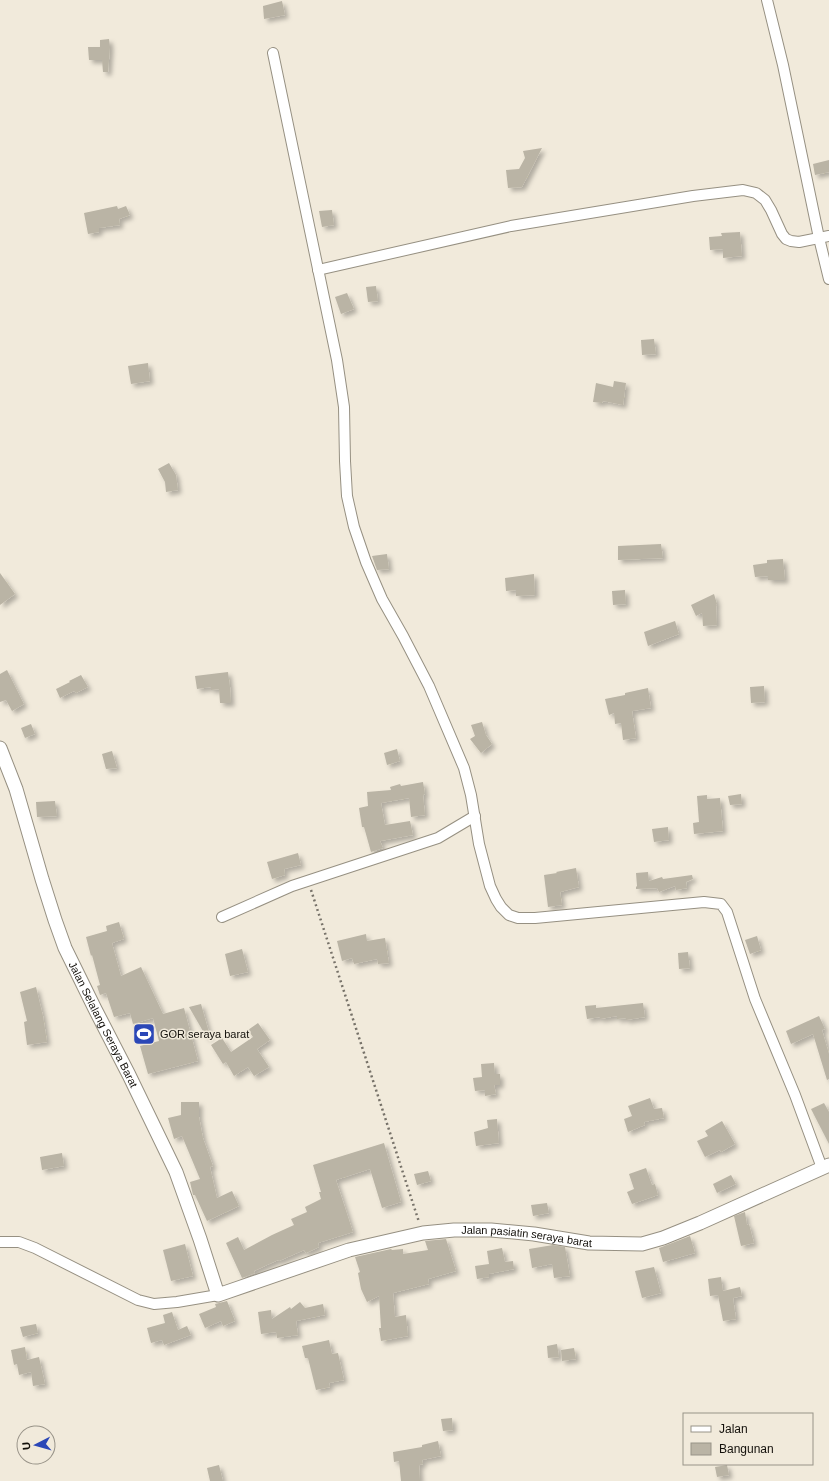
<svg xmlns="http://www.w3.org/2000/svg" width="829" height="1481" viewBox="0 0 829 1481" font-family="Arial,sans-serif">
	<defs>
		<filter id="shadow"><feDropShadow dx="3.5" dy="3.5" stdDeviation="2" flood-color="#0004"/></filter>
	</defs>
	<rect width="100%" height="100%" fill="#f1eadb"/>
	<g fill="#bab4a5" filter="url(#shadow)">
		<path d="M282,1l3,14 -21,4 -1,-13z"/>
		<path d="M109,39l1,8 -2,25h-5l-1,-12h-13l-1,-13h12v-7z"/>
		<path d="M542,148l-20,39 -14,1 -2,-18 13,-1 6,-11 -2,-7z"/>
		<path d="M829,160v12l-14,3 -2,-11z"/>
		<path d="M117,206l1,3 8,-3 4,9 -11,4 1,6 -21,3v4l-11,2 -4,-21z"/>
		<path d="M332,210l2,15 -12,2 -3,-16z"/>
		<path d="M740,232l2,24 -19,2v-9l-13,1 -1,-13 13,-1 -1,-3z"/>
		<path d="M376,286l2,15 -10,1 -2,-15z"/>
		<path d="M347,293l7,16 -13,5 -6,-17z"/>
		<path d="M654,339l2,15 -14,1 -1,-15z"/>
		<path d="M148,363l2,18 -19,3 -3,-18z"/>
		<path d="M614,381l12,2 -3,22 -20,-4 -1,2 -9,-1 3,-19 17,4z"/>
		<path d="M169,463l7,12 2,15 -12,2 -1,-10 -7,-13z"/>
		<path d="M661,544l2,14 -45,2v-14z"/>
		<path d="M387,554l2,15 -12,1 -5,-14z"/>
		<path d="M783,559l2,21h-17v-4l-13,1 -2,-12 14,-2v-3z"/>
		<path d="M0,573l15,21 -15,11z"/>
		<path d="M534,574l1,21 -19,1v-6l-10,1 -1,-13z"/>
		<path d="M625,590l1,14 -13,1 -1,-14z"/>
		<path d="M714,594l3,10 -1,1 1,20 -14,1 -1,-13 -6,3 -5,-11z"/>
		<path d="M675,621l4,13 -31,12 -4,-14z"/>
		<path d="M7,670l17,34 -12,7 -6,-11 -6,2v-28z"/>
		<path d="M228,672l2,15 1,16h-11l-1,-14 -8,1v-3l-14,2 -2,-13z"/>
		<path d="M81,675l7,12 -12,6 -2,-2 -14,7 -4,-9 14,-7 -1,-1z"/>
		<path d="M764,686l1,16 -14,1 -1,-16z"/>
		<path d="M648,688l3,20 -19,3 4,27 -13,2 -2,-17 -6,1 -1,-11 -5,2 -4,-16 20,-4v-2z"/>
		<path d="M482,722l4,13 6,9 -11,9 -11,-14 5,-3 -4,-11z"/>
		<path d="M31,724l4,10 -10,4 -4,-10z"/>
		<path d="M397,749l3,12 -13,4 -3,-12z"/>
		<path d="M112,751l5,17 -11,1 -4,-15z"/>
		<path d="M423,782l2,12 -2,1 2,20 -14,2 -2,-19 -28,5 4,22 25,-4 3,14 -33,6 3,7 -12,4 -7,-25h-2l-3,-19 9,-2 -1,-14 24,-2 -1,-3 10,-3 1,2z"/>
		<path d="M741,794l1,10 -12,1 -2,-9z"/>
		<path d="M707,795v4l13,-1 3,33 -29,3 -1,-11 6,-1 -2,-26z"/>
		<path d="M55,801l2,15 -20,1 -1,-15z"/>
		<path d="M668,827l1,13 -15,2 -2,-13z"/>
		<path d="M298,853l3,12 -17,4 1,6 -13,4 -5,-17z"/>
		<path d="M576,868l3,19 -19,5 2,13 -14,2 -4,-32 13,-2 -1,-1z"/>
		<path d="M648,872l1,9 13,-4 1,2 29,-4 1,4 -7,3 1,6 -11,2 -1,-4 -16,6 -2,-4 -21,1v-2l1,-1 -1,-13z"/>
		<path d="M119,922l5,17 -12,4 9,33 20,-9 22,47 21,-6 14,53 -50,13 -8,-28 19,-5 -6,-23 -20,6 -3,-11 -16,4 -8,-24 -6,2 -3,-9 3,-1 -8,-30 -1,1 -5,-19 21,-6 -1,-5z"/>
		<path d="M366,934l1,7 18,-3 4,25 -11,1 -1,-5 -23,5 -2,-6 -10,3 -5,-20z"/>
		<path d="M757,936l4,14 -11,4 -5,-14z"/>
		<path d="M242,949l6,23 -18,4 -5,-22z"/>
		<path d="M688,952l2,16 -11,1 -1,-16z"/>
		<path d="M36,987l7,29 4,26 -20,3 -3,-23 3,-1 -7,-29z"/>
		<path d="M643,1003l2,14 -19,3v-2l-9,1v-3l-17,3v-2l-13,2 -2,-13 11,-1v3z"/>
		<path d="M201,1004l9,32 -3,2 -18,-31z"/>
		<path d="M819,1016l6,13 -3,1 7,24v25l-2,1 -14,-46 -22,10 -5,-13z"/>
		<path d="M258,1023l12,17 -13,9 12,18 -15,9 -6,-9 -14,9 -8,-14 -3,2 -12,-19 11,-7 9,14 22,-15 -5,-7z"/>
		<path d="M494,1063l1,11h5v11h-6l2,9 -11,2v-6l-10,1 -2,-13 9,-1 -1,-13z"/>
		<path d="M650,1098l4,11 8,-1 2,10 -20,4 1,3 -17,7 -4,-13 8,-3 -4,-10z"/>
		<path d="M181,1102h18v15l4,21 10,28 -3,1 7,31 15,-7 7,15 -32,15 -12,-26h-2l-3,-13 10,-3 -18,-43 -8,3 -6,-21 13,-3z"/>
		<path d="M824,1103l5,9v32l-18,-35z"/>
		<path d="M497,1119l2,24 -23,3 -2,-14 14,-4 -1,-8z"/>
		<path d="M722,1121l13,23 -14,8 -1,-2 -15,7 -8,-16 11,-5 -3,-5z"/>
		<path d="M384,1143l17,59 -19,6 -12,-39 -34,11 17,52 -35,11 1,4 -13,6 -2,-3 -25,11 -1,-1 -24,11 1,2 -13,5 -16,-35 12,-6 6,13 28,-15 22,-10 -3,-6 16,-7 -2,-5 16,-8 -2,-7h2l-8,-27z"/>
		<path d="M62,1153l2,13 -22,4 -2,-13z"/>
		<path d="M646,1168l6,17 3,-1 3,11 -26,9 -5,-12 7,-3 -5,-15z"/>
		<path d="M428,1171l3,10 -14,4 -3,-11z"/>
		<path d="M731,1175l5,9 -19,9 -4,-9z"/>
		<path d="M547,1203l2,10 -16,3 -2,-11z"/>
		<path d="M745,1212l2,13 2,-1 5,19 -13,3 -7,-30z"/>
		<path d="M690,1236l5,17 -32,9 -4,-14z"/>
		<path d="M446,1239l10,32 -28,8 1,5 -36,9 2,24 11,-2 2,21 -27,5 -2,-13h2l-2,-32 -12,6 -6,-13 -3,-16 2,-1 -5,-15 36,-8 1,1 11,-1v5l25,-4 -3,-9z"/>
		<path d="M185,1244l8,32 -22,5 -8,-31z"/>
		<path d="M553,1245l12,2 5,29 -16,2 -2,-14 -20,4 -3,-19z"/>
		<path d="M502,1248l3,14 8,-1 1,8 -25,5v3l-12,2 -2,-13 14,-2 -2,-13z"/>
		<path d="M654,1267l7,26 -19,5 -7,-27z"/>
		<path d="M721,1277l2,14 17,-4 2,9 -9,2 3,21 -13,2 -5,-26 -8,1 -2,-17z"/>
		<path d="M227,1301l8,20 -12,5 -2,-5 -16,7 -6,-14 17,-7 -1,-3z"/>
		<path d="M300,1302l5,6 18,-4 2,11 -29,6 2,14 -21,3 -1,-6 -15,2 -3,-22 13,-2 1,9 18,-12 1,2z"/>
		<path d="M172,1312l6,18 9,-4 4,9 -27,10 -2,-5 -11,3 -4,-15 18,-5 -2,-8z"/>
		<path d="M36,1324l2,9 -15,4 -3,-10z"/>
		<path d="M329,1340l3,14 6,-1 6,27 -15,3 1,4 -14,3 -8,-32h-3l-3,-12z"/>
		<path d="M557,1344l2,13 -11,1 -1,-12z"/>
		<path d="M25,1347l2,13 12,-3 6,27 -12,2 -2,-14 -12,3 -2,-11 -3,1 -3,-15z"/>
		<path d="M574,1348l2,11 -14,2 -1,-11z"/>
		<path d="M452,1418l1,12 -10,1 -2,-12z"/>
		<path d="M438,1441l3,15 -19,4 1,4 -4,1 1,16h-19l-2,-20 -5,1 -1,-10 29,-5v-2z"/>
		<path d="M219,1465l4,16h-13l-3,-13z"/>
		<path d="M727,1465l2,10 -12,2 -2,-10z"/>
	</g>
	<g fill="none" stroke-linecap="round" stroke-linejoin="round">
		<g stroke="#969082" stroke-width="12">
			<g id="minor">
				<path d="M767,0l16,65 36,173 10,41"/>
				<path d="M273,53l64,307 7,47 1,54 2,35 7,31 12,35 16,37 21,37 26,50 35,82 7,27 8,49 11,42 6,13 5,8 8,8 9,3h17l169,-16 17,2 6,8 28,87 40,96 27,73"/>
				<path d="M318,270l193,-44 182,-30 50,-6 13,3 9,7 6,10 11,24 4,5 5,2 8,1 30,-6"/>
				<path d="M222,917l70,-31 146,-48 37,-22"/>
				<path d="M0,1242h19l16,6 103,52 16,4 23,-2 41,-7"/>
			</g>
		</g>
		<g stroke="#969082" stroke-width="15">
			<g id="tertiary">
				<path id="s1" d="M0,748l16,41 26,90 13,41 10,28 30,61 34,66 47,97 24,67 18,56 131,-45 74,-17 31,-3h37l43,4 55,9 53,1 21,-6 37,-15 129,-58"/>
			</g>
		</g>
		<path stroke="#777269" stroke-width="2.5" stroke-dasharray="2 3" stroke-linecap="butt" d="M311,890l108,332"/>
		<use href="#minor" stroke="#fff" stroke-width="10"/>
		<use href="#tertiary" stroke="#fff" stroke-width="13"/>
	</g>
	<defs>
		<g id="stadium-square" transform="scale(1.15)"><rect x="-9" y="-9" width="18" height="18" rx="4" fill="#2b47b7" stroke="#f1eadb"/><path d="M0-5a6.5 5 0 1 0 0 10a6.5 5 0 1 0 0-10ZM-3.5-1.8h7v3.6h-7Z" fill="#fff"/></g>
	</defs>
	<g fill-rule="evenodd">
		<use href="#stadium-square" x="144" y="1034"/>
	</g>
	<g text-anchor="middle" stroke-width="3" stroke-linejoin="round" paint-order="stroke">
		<g font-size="11" fill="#13100b" stroke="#f1eadb">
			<text dy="4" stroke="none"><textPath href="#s1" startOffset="296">Jalan Selalang Seraya Barat</textPath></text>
			<text dy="4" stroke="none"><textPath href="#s1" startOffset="909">Jalan pasiatin seraya barat</textPath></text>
		</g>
		<g font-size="11" fill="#13100b" stroke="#f1eadb" text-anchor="start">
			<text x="160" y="1038">GOR seraya barat</text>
		</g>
	</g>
	<rect x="683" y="1413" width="130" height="52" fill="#f1eadb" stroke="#989388"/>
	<rect x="691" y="1426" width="20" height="6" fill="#ffffff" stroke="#989388"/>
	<text x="719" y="1433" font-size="12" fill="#13100b">Jalan</text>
	<rect x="691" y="1443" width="20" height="12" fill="#bab4a5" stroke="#989388"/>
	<text x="719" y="1453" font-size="12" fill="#13100b">Bangunan</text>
	<g transform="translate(36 1445) rotate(264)"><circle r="19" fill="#f1eadb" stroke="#989388"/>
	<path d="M0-3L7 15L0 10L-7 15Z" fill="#2b47b7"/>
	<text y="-6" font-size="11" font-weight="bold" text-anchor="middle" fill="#13100b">U</text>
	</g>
</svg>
